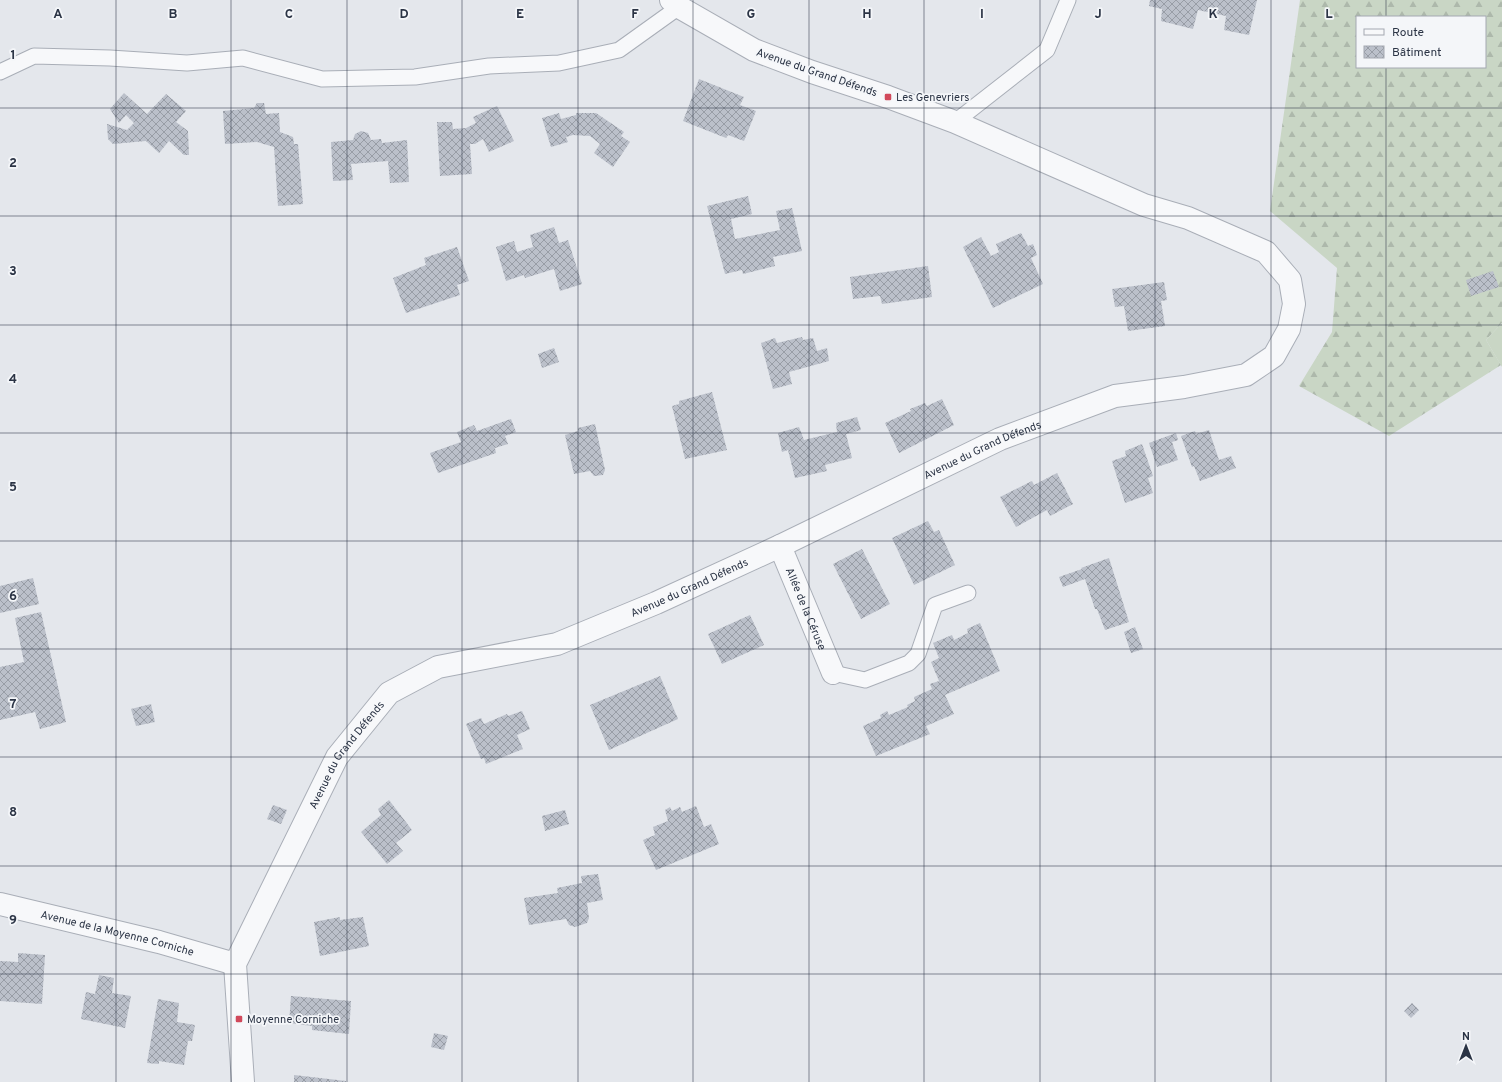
<svg xmlns="http://www.w3.org/2000/svg" width="1502" height="1082" viewBox="0 0 1502 1082" font-family="Overpass,sans-serif">
	<defs>
		<pattern id="forest-firs" width="22" height="20" patternUnits="userSpaceOnUse"><rect width="22" height="20" fill="#c9d6c5"/><path d="M5 1l3.5 6h-7zM16 11l3.5 6h-7z" fill="#adb8ab"/></pattern>
		<pattern id="building-cross-hatch" width="8" height="8" patternUnits="userSpaceOnUse"><rect width="8" height="8" fill="#bbc0ca"/><path d="M0 0l8 8M0 8l8-8" fill="none" stroke="#989da6"/></pattern>
	</defs>
	<rect width="100%" height="100%" fill="#e4e7ec"/>
	<path fill="url(#forest-firs)" fill-rule="evenodd" d="M1300,0h202v323l-16,17 15,25 -112,71 -90,-50 33,-54 5,-64 -67,-57zM1357,17h128v50h-128z"/>
	<path fill="#c9d6c5" d="M1502,323v44l-16,-27z"/>
	<g fill="url(#building-cross-hatch)">
		<path d="M1150,0h107l-8,35 -25,-5 2,-14 -28,-6 -5,19 -32,-8 1,-12 -13,-3z"/>
		<path d="M699,79l45,18 -4,8 16,6 -12,30 -16,-6 -2,3 -43,-17z"/>
		<path d="M124,93l23,21 19,-20 20,17 -10,11 12,9 1,24h-5l-15,-14 -10,12 -13,-12 -33,3 -5,-5 -1,-15 20,6 7,-7 -8,-8 -7,8 -9,-14z"/>
		<path d="M257,103h7l2,11 13,-1 1,19 13,5 1,7h4l5,60 -25,2 -4,-59 -17,-5 -32,2 -2,-33 31,-3z"/>
		<path d="M497,106l17,35 -25,11 -6,-13 -8,5h-5l2,30 -32,2 -3,-54h15l1,7 13,-1 10,-5 -3,-6z"/>
		<path d="M559,113l2,6 15,-4v-2h20l28,19 -3,4 9,6 -17,25 -19,-14 6,-9 -10,-8 -17,-1 -7,2 2,5 -17,5 -9,-29z"/>
		<path d="M361,131l7,2 3,7 10,-1 1,4 25,-3 2,42 -19,1 -2,-22 -37,3 2,16 -20,1 -2,-39 22,-2 2,-6z"/>
		<path d="M748,196l4,18 -21,5 4,20 45,-9 -4,-19 16,-3 10,43 -29,6 2,9 -32,8 -1,-4 -17,4 -18,-68z"/>
		<path d="M554,227l5,16 9,-3 14,44 -22,7 -6,-22 -29,9 -1,-3 -18,6 -10,-34 18,-6 3,11 16,-5 -3,-12z"/>
		<path d="M1021,233l7,13 5,-2 4,11 -6,3 12,26 -50,24 -30,-61 18,-10 10,19 8,-4 -3,-8z"/>
		<path d="M457,247l12,34 -12,4 3,10 -54,18 -13,-35 33,-13 -2,-7z"/>
		<path d="M928,266l4,31 -50,7 -2,-8 -27,3 -3,-22z"/>
		<path d="M1493,271l6,16 -28,9 -5,-16z"/>
		<path d="M1164,282l3,18 -6,1 4,25 -37,5 -4,-25 -9,1 -3,-18z"/>
		<path d="M802,337l1,3 10,-2 4,13 10,-3 2,13 -40,11 3,12 -19,5 -12,-46 14,-5 2,5z"/>
		<path d="M554,348l5,14 -17,6 -4,-14z"/>
		<path d="M712,392l15,58 -42,9 -13,-53 7,-2v-3z"/>
		<path d="M942,399l12,26 -55,28 -14,-30 26,-12 -1,-2 15,-6 2,3z"/>
		<path d="M857,417l4,13 -15,4 6,24 -27,7 2,6 -32,7 -7,-28 -6,2 -4,-19 21,-6 5,13 33,-8 -1,-9z"/>
		<path d="M511,419l5,13 -11,4 3,8 -13,4 1,5 -58,20 -8,-20 31,-11 -4,-10 17,-7 3,6z"/>
		<path d="M595,424l10,46 -2,5 -9,1 -4,-5 -16,3 -9,-39 13,-4v-3z"/>
		<path d="M1209,430l10,30 12,-4 5,12 -36,13 -6,-15 -2,1 -11,-31 14,-5 1,3z"/>
		<path d="M1176,433l2,7 -6,2 6,18 -21,7 -8,-24z"/>
		<path d="M1142,444l11,32 -5,2 5,15 -28,10 -13,-42 14,-5 -1,-5z"/>
		<path d="M1057,473l16,31 -23,12 -3,-6 -31,17 -16,-30 32,-16 2,4z"/>
		<path d="M928,521l6,11 5,-2 16,35 -41,20 -22,-47z"/>
		<path d="M862,549l28,55 -29,15 -28,-55z"/>
		<path d="M1109,558l20,64 -24,8 -8,-21h-2l-10,-30 -22,8 -4,-10 23,-8 -1,-1z"/>
		<path d="M33,578l6,26 -39,9v-27z"/>
		<path d="M41,612l25,110 -26,7 -5,-17 -35,8v-53l24,-5 -9,-44z"/>
		<path d="M750,615l14,30 -42,19 -14,-30z"/>
		<path d="M980,623l20,48 -55,24 9,19 -28,12 4,8 -54,22 -13,-30 18,-8 -1,-3 7,-4 2,4 19,-8 -1,-2 8,-4 -1,-4 18,-8 -2,-5 9,-3 -8,-19 8,-4 -6,-15 19,-8 2,5 14,-7 -1,-4z"/>
		<path d="M1135,627l8,22 -12,4 -7,-21z"/>
		<path d="M660,676l18,43 -69,31 -19,-45z"/>
		<path d="M151,704l4,18 -19,4 -5,-17z"/>
		<path d="M522,711l8,18 -13,6 6,14 -37,15 -2,-6 -3,1 -15,-35 15,-6 3,6 23,-10 1,2z"/>
		<path d="M389,800l23,30 -16,13 7,8 -16,13 -26,-32 20,-17 -3,-6z"/>
		<path d="M273,805l14,5 -6,14 -14,-5z"/>
		<path d="M696,806l8,21 7,-3 8,20 -63,26 -13,-30 12,-5 -2,-8 15,-6 -3,-11 5,-3 2,4 8,-4 2,5z"/>
		<path d="M565,810l4,14 -24,7 -3,-15z"/>
		<path d="M598,874l5,26 -16,3 2,15 -2,5 -12,4 -6,-2 -3,-6 -37,6 -5,-27 34,-5 -1,-5 25,-5 -1,-7z"/>
		<path d="M340,917v3l23,-3 6,29 -49,10 -6,-34z"/>
		<path d="M18,953l27,2 -3,49 -42,-3v-40l18,1z"/>
		<path d="M99,975l15,3 -2,15 19,3 -6,32 -44,-9 5,-27 9,2z"/>
		<path d="M291,996l60,5 -2,33 -37,-4v-4l-23,-3z"/>
		<path d="M158,999l21,4 -2,19 18,3 -3,16h-4l-4,24 -25,-4v3l-12,-1z"/>
		<path d="M1412,1003l7,7 -8,8 -7,-7z"/>
		<path d="M434,1033l14,3 -4,14 -13,-3z"/>
		<path d="M294,1075l52,6v1h-52z"/>
	</g>
	<g fill="none" stroke-linecap="round" stroke-linejoin="round">
		<g stroke="#a9aeb7" stroke-width="17">
			<g id="service">
				<path d="M0,72l34,-16 76,2 77,5 56,-5 79,21 93,-2 74,-11 70,-3 60,-13 60,-43"/>
				<path d="M955,122l92,-72 21,-50"/>
				<path d="M833,673l32,7 44,-17 9,-9 17,-49 33,-12"/>
			</g>
		</g>
		<g stroke="#a9aeb7" stroke-width="24">
			<g id="minor">
				<path id="s1" d="M780,546l53,127"/>
				<path id="s2" d="M0,904l159,38 76,22"/>
			</g>
		</g>
		<g stroke="#a9aeb7" stroke-width="24">
			<g id="tertiary">
				<path id="s3" d="M243,1082l-8,-118 102,-207 52,-64 49,-26 119,-23 99,-41 124,-57 220,-107 115,-43 69,-9 62,-12 28,-19 15,-27 5,-25 -4,-24 -24,-28 -78,-34 -44,-13 -189,-83 -67,-25 -76,-25 -58,-22 -75,-43 -8,-7"/>
			</g>
		</g>
		<use href="#service" stroke="#f7f8fa" stroke-width="15"/>
		<use href="#minor" stroke="#f7f8fa" stroke-width="22"/>
		<use href="#tertiary" stroke="#f7f8fa" stroke-width="22"/>
	</g>
	<path fill="none" stroke="#2b3445" stroke-width="1" stroke-opacity="0.55" d="M116,0v1082M231,0v1082M347,0v1082M462,0v1082M578,0v1082M693,0v1082M809,0v1082M924,0v1082M1040,0v1082M1155,0v1082M1271,0v1082M1386,0v17M1386,67v1015M0,108h1502M0,216h1502M0,325h1502M0,433h1502M0,541h1502M0,649h1502M0,757h1502M0,866h1502M0,974h1502"/>
	<g fill="#d1495b" stroke="#f4f6f9" stroke-width="1.5">
		<rect x="884" y="93" width="8" height="8" rx="2"/>
		<rect x="235" y="1015" width="8" height="8" rx="2"/>
	</g>
	<g text-anchor="middle" stroke-width="3.5" stroke-linejoin="round" paint-order="stroke">
		<g font-size="11" fill="#2b3445" stroke="#f4f6f9">
			<text transform="translate(817 72) rotate(19)" y="4">Avenue du Grand Défends</text>
			<text dy="4" stroke="none"><textPath href="#s3" startOffset="1076">Avenue du Grand Défends</textPath></text>
			<text dy="4" stroke="none"><textPath href="#s3" startOffset="752">Avenue du Grand Défends</textPath></text>
			<text dy="4" stroke="none"><textPath href="#s1" startOffset="68">Allée de la Céruse</textPath></text>
			<text dy="4" stroke="none"><textPath href="#s3" startOffset="356">Avenue du Grand Défends</textPath></text>
			<text dy="4" stroke="none"><textPath href="#s2" startOffset="121">Avenue de la Moyenne Corniche</textPath></text>
		</g>
		<g font-size="11" fill="#2b3445" stroke="#f4f6f9" text-anchor="start">
			<text x="896" y="101">Les Genevriers</text>
			<text x="247" y="1023">Moyenne Corniche</text>
		</g>
	</g>
	<g font-size="13" text-anchor="middle" font-weight="bold" fill="#2b3445" stroke="#f4f6f9" stroke-width="3.5" stroke-linejoin="round" paint-order="stroke">
		<text x="58" y="18">A</text>
		<text x="173" y="18">B</text>
		<text x="289" y="18">C</text>
		<text x="404" y="18">D</text>
		<text x="520" y="18">E</text>
		<text x="635" y="18">F</text>
		<text x="751" y="18">G</text>
		<text x="867" y="18">H</text>
		<text x="982" y="18">I</text>
		<text x="1098" y="18">J</text>
		<text x="1213" y="18">K</text>
		<text x="1329" y="18">L</text>
		<text x="13" y="59">1</text>
		<text x="13" y="167">2</text>
		<text x="13" y="275">3</text>
		<text x="13" y="383">4</text>
		<text x="13" y="491">5</text>
		<text x="13" y="600">6</text>
		<text x="13" y="708">7</text>
		<text x="13" y="816">8</text>
		<text x="13" y="924">9</text>
	</g>
	<rect x="1356" y="16" width="130" height="52" fill="#f4f6f9" stroke="#a4a8b1"/>
	<rect x="1364" y="29" width="20" height="6" fill="#f7f8fa" stroke="#a4a8b1"/>
	<text x="1392" y="36" font-size="12" fill="#2b3445">Route</text>
	<rect x="1364" y="46" width="20" height="12" fill="url(#building-cross-hatch)" stroke="#a4a8b1"/>
	<text x="1392" y="56" font-size="12" fill="#2b3445">Bâtiment</text>
	<g transform="translate(1466 1046)" stroke="#f4f6f9" stroke-width="3" paint-order="stroke">
	<path d="M0-3L7 15L0 10L-7 15Z" fill="#2b3445"/>
	<text y="-6" font-size="11" font-weight="bold" text-anchor="middle" fill="#2b3445">N</text>
	</g>
</svg>
